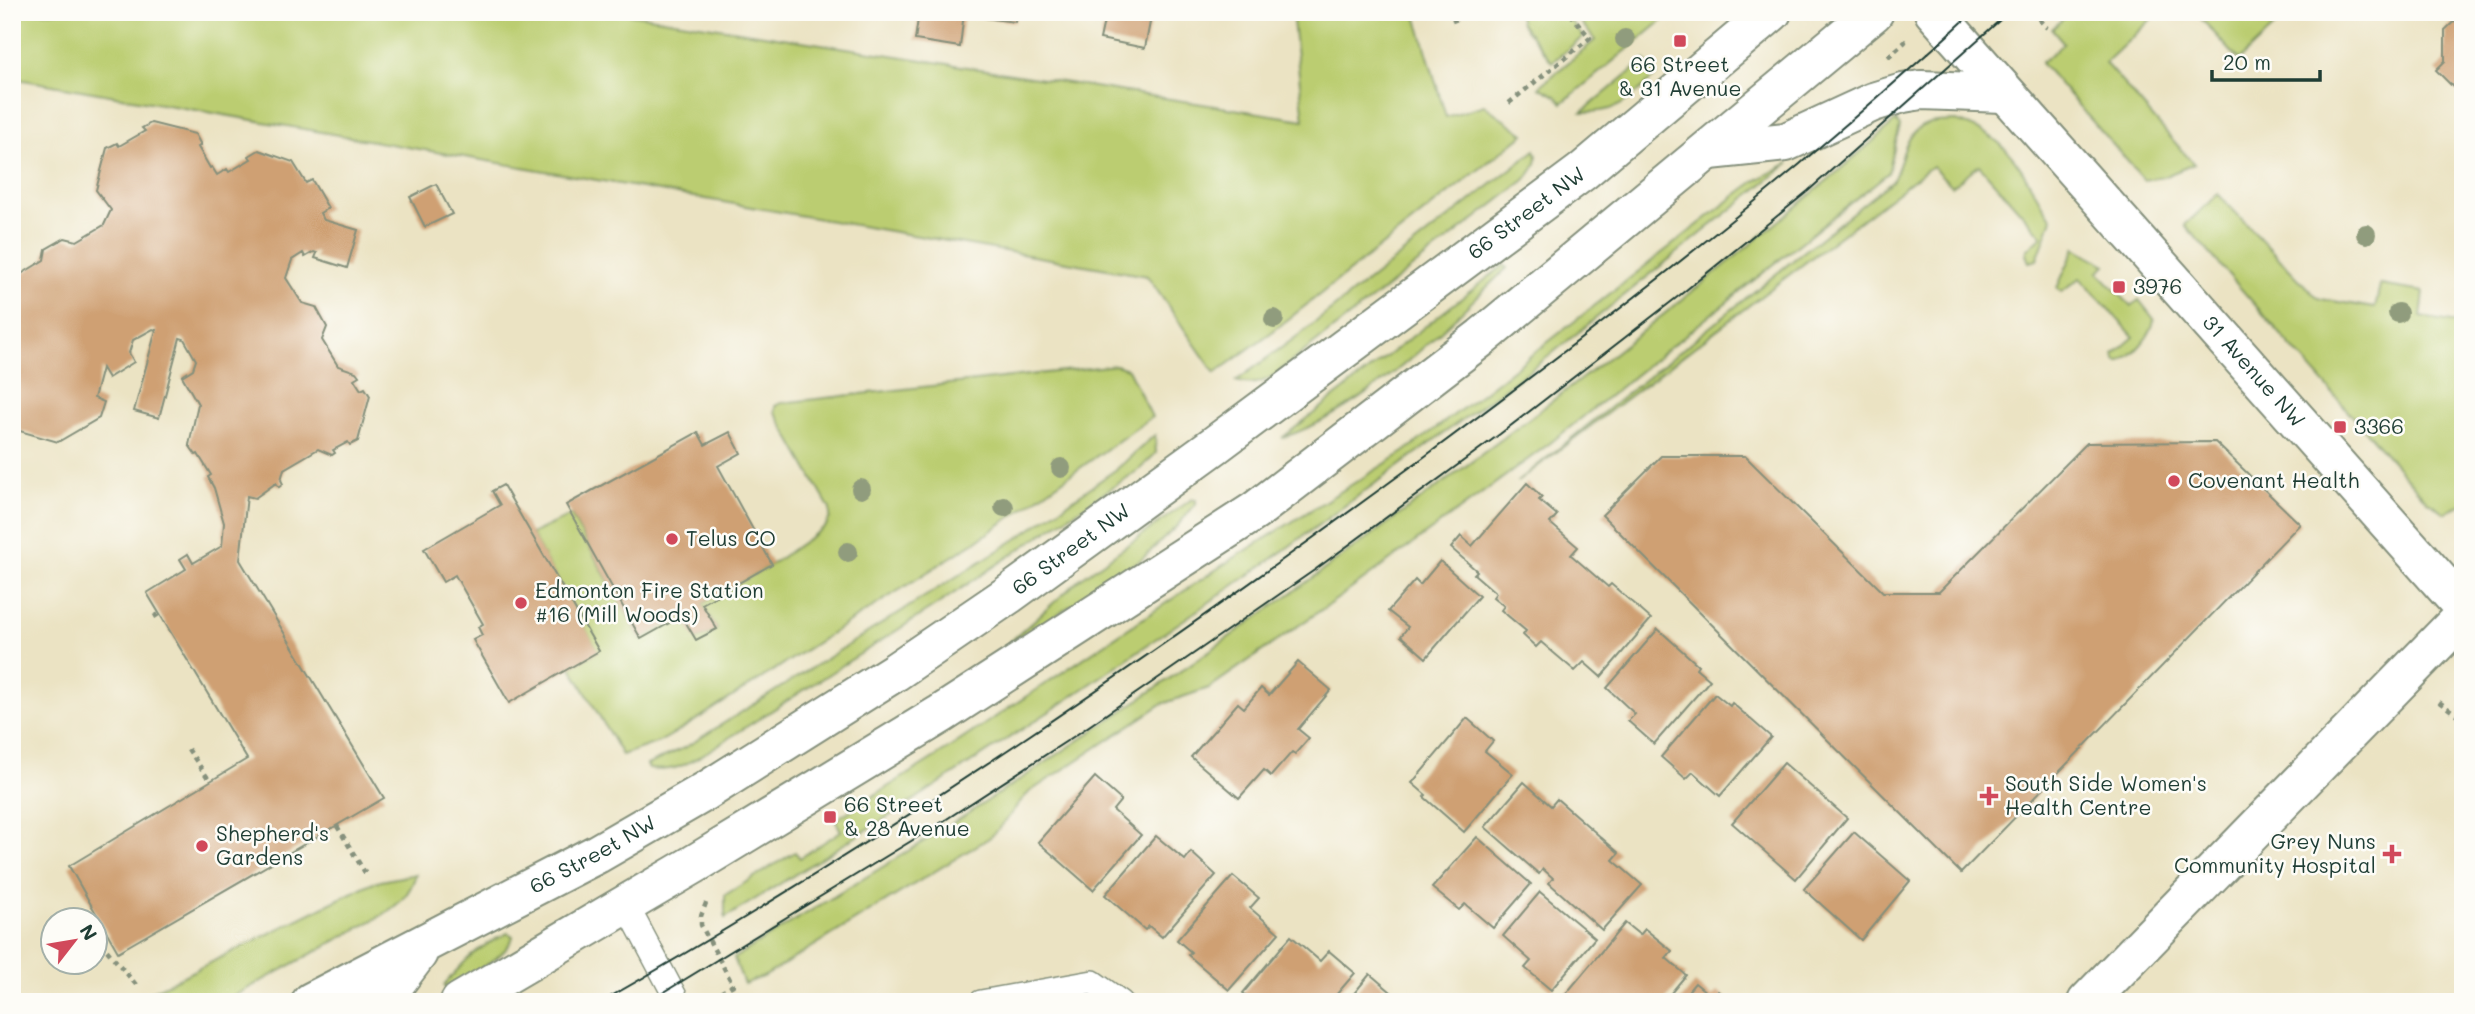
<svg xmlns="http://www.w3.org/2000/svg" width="2475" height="1014" viewBox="0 0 2475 1014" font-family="Mali,sans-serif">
	<rect width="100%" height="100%" fill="#fdfcf7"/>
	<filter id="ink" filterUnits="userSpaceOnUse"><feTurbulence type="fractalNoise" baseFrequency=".0143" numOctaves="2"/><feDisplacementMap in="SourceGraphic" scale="14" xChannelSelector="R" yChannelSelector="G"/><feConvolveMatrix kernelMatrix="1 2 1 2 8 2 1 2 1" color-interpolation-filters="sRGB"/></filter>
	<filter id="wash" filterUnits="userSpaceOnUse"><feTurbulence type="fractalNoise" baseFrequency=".00686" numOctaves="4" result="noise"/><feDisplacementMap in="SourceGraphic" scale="28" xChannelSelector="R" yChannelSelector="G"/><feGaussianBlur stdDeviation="1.57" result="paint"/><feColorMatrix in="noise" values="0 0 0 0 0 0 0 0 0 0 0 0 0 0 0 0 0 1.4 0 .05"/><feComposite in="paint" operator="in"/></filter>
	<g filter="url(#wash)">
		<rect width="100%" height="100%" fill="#ebe3c3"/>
		<g fill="#bbcd71" stroke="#6d8552" stroke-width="2">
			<path d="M12,12h605l687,108 -12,-108h123l31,105 38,-12 40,29 -252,198 -57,41 -68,-97 -1135,-198z"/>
			<path d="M1518,12h46l19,25 -31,25 -31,-39z"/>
			<path d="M1581,12h92l-111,91 -6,-7 -17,-9 56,-47 -19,-24z"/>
			<path d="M2070,12h89l-54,51 89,101 -31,13 -19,3 -103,-117 23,-20 -12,-14z"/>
			<path d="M2195,12h95l-51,48z"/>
			<path d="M1645,60l12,15c-29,24 -35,38 -75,37z"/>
			<path d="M1896,121l4,5 -12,47 -339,271 -202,148 -138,96 -47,16 -131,87c-17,13 -24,34 -42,47l-224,138 -21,8 -10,-26c75,-47 152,-92 227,-140 141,-91 279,-187 415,-286 179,-130 354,-265 520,-411z"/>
			<path d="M1956,121c60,18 64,52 96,98l-15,41 -8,2 -3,-7 1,-5 15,-14 -63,-71 -27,21 -20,-20 -415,316 376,-302c10,-19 11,-49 34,-56 9,-3 20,-2 29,-3z"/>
			<path d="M1535,150c6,11 -3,22 -10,30l-224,174c-21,16 -37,37 -65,27l67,-49z"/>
			<path d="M1789,163l-244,196 -273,200 -202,139 -173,113 -172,107v-23l70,-43 5,6 41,-27 -6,-11 108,-68 283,-189 178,-111 70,-52 262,-205 19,-14z"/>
			<path d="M2218,194l93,98 10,7 54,9 5,-23 44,7 -3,25 42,7v180l-17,9 -19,-12 -242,-276z"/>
			<path d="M2075,248l31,17 -8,7 33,34 8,-6 15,19c-2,17 -20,36 -35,43l-4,-3 -1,-5 20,-17 -54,-59 -18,14 -5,-4z"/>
			<path d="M1504,265l3,3c-67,63 -136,140 -225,170z"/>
			<path d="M1116,365l12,4 24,48 -168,119 -302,193 -23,13 -37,13 -51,-88 27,-16 -67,-117 40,-19 70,124 41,-23 15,24 20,-11 -15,-25 70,-40 54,-38 4,-9v-8l-55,-97v-6l6,-3z"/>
			<path d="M1155,435l1,18 -16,16 -208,139 -225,144c-22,13 -32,20 -58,17l-2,-4 39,-18 335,-211 97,-68z"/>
			<path d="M1192,499l4,1v4l-19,22 -35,33 -130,85 -2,-2 70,-63z"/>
			<path d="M416,874c-6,21 -17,30 -35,42l-158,86h-99l25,-9 222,-110z"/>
			<path d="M508,933l5,3c-4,21 -49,42 -67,53l-2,-4c23,-27 32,-37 64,-52z"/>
		</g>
		<g id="blocks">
			<g fill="#cfa073">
				<path d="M919,12h45l-4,35 -45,-7z"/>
				<path d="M969,12h48l-2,10 -46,-6z"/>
				<path d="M1106,12h46l-7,36 -45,-9z"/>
				<path d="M2463,13v84l-27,-27 9,-9v-31z"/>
				<path d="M151,123l44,11 6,11 -3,2 12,21 2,-1 5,8 10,-6 2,3 22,-13 -2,-3 10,-6 34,12 13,21 6,-3 16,28 -8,5 4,7 34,10 -11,38 -32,-10 2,-5 -3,-1 -9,5 -2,-4 -11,7 -6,18 16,25 14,4 11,20 -5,13 16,26 18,6 3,4 -5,3 7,11 4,-2 5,8 -12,45 -8,4 -2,-3 -15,8 2,3 -3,2 -14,-6 -34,20 -3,11 2,4 -4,3 -3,-4 -21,15 -8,-2 -7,64 144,238 -266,154 -49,-86 178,-107 -100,-166 39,-24 -6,-10 8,-5 5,9 29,-17 2,-23 -10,-35 -6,-11 3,-2 -13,-21 -2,1 -7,-10 9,-41 -16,-28 11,-7 3,-9 -12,-21 -4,-1 -21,80 -25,-7 22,-81 -3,-1 -20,11 -4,13 5,9 -26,16 -6,-10 -8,30 10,4 -5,16 -41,24 -42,-12 -4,-7 4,-3 -4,-6v-140l6,2 26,-16 2,-11 19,-11 12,3 27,-16 7,-15 -15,-20 11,-42 10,-5 2,3 26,-15 -3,-3z"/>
				<path d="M12,148l5,3 3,10 -2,8 -6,6z"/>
				<path d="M436,184l16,30 -27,13 -15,-30z"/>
				<path d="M698,432l7,13 25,-13 11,21 -23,13 54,98 -70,40 15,25 -21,11 -14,-24 -41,23 -75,-134z"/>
				<path d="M2215,442l85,82 -339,349 -359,-358 59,-59h84l138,136h56l148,-149z"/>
				<path d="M1527,483l15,14 -3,3 18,15 -7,8 28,24 -7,8 37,32 3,-3 40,35 -50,58 -17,-15 -9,9 -34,-29 -5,5 -13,-12 3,-4 -25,-21 3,-4 -11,-9 3,-4 -22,-19 3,-3 -26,-23 10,-12 11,10z"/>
				<path d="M503,485l96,166 -90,52 -36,-63 9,-5 -4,-8 5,-3 -28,-49 -12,7 -19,-33 76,-44 -8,-14z"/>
				<path d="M1440,561l39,35 -53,62 -25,-22 7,-9 -20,-16 27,-31 5,5z"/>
				<path d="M1658,629l40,36 -2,3 14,12 -56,64 -26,-23 7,-7 -28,-26z"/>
				<path d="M1298,662l33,28 -33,39 11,9 -14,16 -3,-2 -21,24 -7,-6 -25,28 -48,-41 47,-54 6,5 17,-20 8,7z"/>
				<path d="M1715,694l15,12 2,-3 39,34 -51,59 -27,-24 -7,7 -25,-22z"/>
				<path d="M1467,718l26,23 -8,10 28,23 -49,58 -40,-35 2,-2 -14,-12z"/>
				<path d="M1784,763l63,55 -51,61 -64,-56z"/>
				<path d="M1095,777l26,23 -8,10 28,25 -48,55 -55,-48z"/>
				<path d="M1524,782l27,24 6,-7 62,54 -6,7 29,25 -40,45 -53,-47 4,-5 -10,-9 -4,5 -54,-47z"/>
				<path d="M1854,832l56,49 -49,59 -57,-51z"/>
				<path d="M1156,836l29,24 6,-8 25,23 -54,62 -13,-11 -4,4 -40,-35z"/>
				<path d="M1477,837l54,47 -38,44 -28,-24 -6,6 -27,-22z"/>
				<path d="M1233,876l26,22 -9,10 29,25 -50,57 -41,-35 3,-3 -14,-12z"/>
				<path d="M1540,892l55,46 -44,52 -26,-22 6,-7 -28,-25z"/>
				<path d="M1625,923l15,12 5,-6 27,22 -6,7 20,17 -20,24 3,3h-96l-8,-7z"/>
				<path d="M1291,936l29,25 9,-10 26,22 -25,29h-77l-10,-9z"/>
				<path d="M1370,974l28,24 -3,4h-48z"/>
				<path d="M1695,983l17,14 6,-6 13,11h-52z"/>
			</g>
		</g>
	</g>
	<g filter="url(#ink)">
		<use href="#blocks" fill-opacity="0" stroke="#85907c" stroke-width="2"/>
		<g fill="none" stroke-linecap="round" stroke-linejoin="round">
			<g stroke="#85907c" stroke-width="26">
				<g id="service">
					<path d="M626,904l52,98"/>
					<path d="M981,1002l112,-20 28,20"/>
				</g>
			</g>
			<g stroke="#85907c" stroke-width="42">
				<g id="tertiary">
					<path id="s1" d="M1934,12l529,595"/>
					<path d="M2087,1002l376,-386"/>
				</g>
			</g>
			<g stroke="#85907c" stroke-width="42">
				<g id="secondary">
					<path d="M1710,150l76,-8 87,-40 30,-9 18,-3 83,3"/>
					<path id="s2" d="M311,1002l286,-148 109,-63 189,-119 113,-77 207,-150 367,-273 190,-160"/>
					<path d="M376,1002l9,-5 33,-44"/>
					<path d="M460,1002l238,-140 243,-148 314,-203 227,-174 392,-325"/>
				</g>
			</g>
			<g stroke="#85907c" stroke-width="4.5" stroke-dasharray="5 5" stroke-linecap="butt">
				<path d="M2032,12l15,16"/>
				<path d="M1452,21l27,-9"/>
				<path d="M1888,57l17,-15 -5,-5"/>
				<path d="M1509,103l81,-65 -21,-26"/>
				<path d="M154,617l5,-3"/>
				<path d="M2439,702l24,17"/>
				<path d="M188,749l22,32"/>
				<path d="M337,826l30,50"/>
				<path d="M706,903l-5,13v9l32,60 -19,12"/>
				<path d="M85,920l-3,-5 11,-7"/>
				<path d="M94,935l44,52"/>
			</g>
			<use href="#service" stroke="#fff" stroke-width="23"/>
			<use href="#tertiary" stroke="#fff" stroke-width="38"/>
			<use href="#secondary" stroke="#fff" stroke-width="38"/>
			<g stroke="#1f3d34" stroke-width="2">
				<path d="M601,1002c286,-163 558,-350 823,-545 128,-95 254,-191 376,-293 58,-50 117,-99 173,-152"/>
				<path d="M648,1002l291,-178 137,-89 240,-166 184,-135 180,-139 128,-104 201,-179"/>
			</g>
		</g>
		<g fill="#909c7d">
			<circle cx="1625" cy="39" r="10"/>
			<circle cx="2366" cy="234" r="10"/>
			<circle cx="2398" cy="313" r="10"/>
			<circle cx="1274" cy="319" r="10"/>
			<circle cx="1061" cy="468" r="10"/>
			<circle cx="861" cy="489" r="10"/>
			<circle cx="1004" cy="507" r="10"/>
			<circle cx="848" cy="552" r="10"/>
		</g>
	</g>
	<g fill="#d1495b" stroke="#fdfcf7" stroke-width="2.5">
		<rect x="1673" y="34" width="14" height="14" rx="3.5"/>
		<rect x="2112" y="280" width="14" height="14" rx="3.5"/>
		<rect x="2333" y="420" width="14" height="14" rx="3.5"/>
		<circle cx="2174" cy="481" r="7"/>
		<circle cx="672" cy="539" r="7"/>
		<circle cx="521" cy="603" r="7"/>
		<path d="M1985.5 785.5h7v7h7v7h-7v7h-7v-7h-7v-7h7z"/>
		<rect x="823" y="810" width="14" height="14" rx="3.5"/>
		<circle cx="202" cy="846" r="7"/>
		<path d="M2388.5 843.5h7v7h7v7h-7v7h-7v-7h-7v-7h7z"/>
	</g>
	<g text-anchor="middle" stroke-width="5" stroke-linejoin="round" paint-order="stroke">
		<g font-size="21" fill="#1f3d34" stroke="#fdfcf7" text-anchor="start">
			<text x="1680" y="72" text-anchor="middle">66 Street<tspan x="1680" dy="24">&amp; 31 Avenue</tspan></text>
			<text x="2133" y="294">3976</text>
			<text x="2354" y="434">3366</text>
			<text x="2188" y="488">Covenant Health</text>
			<text x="686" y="546">Telus CO</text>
			<text x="535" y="598">Edmonton Fire Station<tspan x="535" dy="24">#16 (Mill Woods)</tspan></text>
			<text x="2005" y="791">South Side Women's<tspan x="2005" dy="24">Health Centre</tspan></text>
			<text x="844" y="812">66 Street<tspan x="844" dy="24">&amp; 28 Avenue</tspan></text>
			<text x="216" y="841">Shepherd's<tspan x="216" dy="24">Gardens</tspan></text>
			<text x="2376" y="849" text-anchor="end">Grey Nuns<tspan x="2376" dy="24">Community Hospital</tspan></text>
		</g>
		<g font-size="21" fill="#1f3d34" stroke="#fdfcf7">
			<text dy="7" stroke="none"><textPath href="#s2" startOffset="1452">66 Street NW</textPath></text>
			<text dy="7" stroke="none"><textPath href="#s1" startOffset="481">31 Avenue NW</textPath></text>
			<text dy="7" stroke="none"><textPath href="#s2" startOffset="886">66 Street NW</textPath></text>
			<text dy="7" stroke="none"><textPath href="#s2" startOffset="318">66 Street NW</textPath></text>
		</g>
	</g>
	<rect width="2475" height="1014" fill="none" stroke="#fdfcf7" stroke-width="42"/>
	<g transform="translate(74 941) rotate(59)"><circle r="33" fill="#fdfcf7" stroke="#a4b0a9" stroke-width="2"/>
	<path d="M0-5L12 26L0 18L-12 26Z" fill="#d1495b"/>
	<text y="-10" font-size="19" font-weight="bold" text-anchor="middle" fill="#1f3d34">N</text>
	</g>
	<path d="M2212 70v10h108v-10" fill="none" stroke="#1f3d34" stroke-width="3.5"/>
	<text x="2223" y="70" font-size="21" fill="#1f3d34" stroke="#fdfcf7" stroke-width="5" paint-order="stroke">20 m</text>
</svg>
